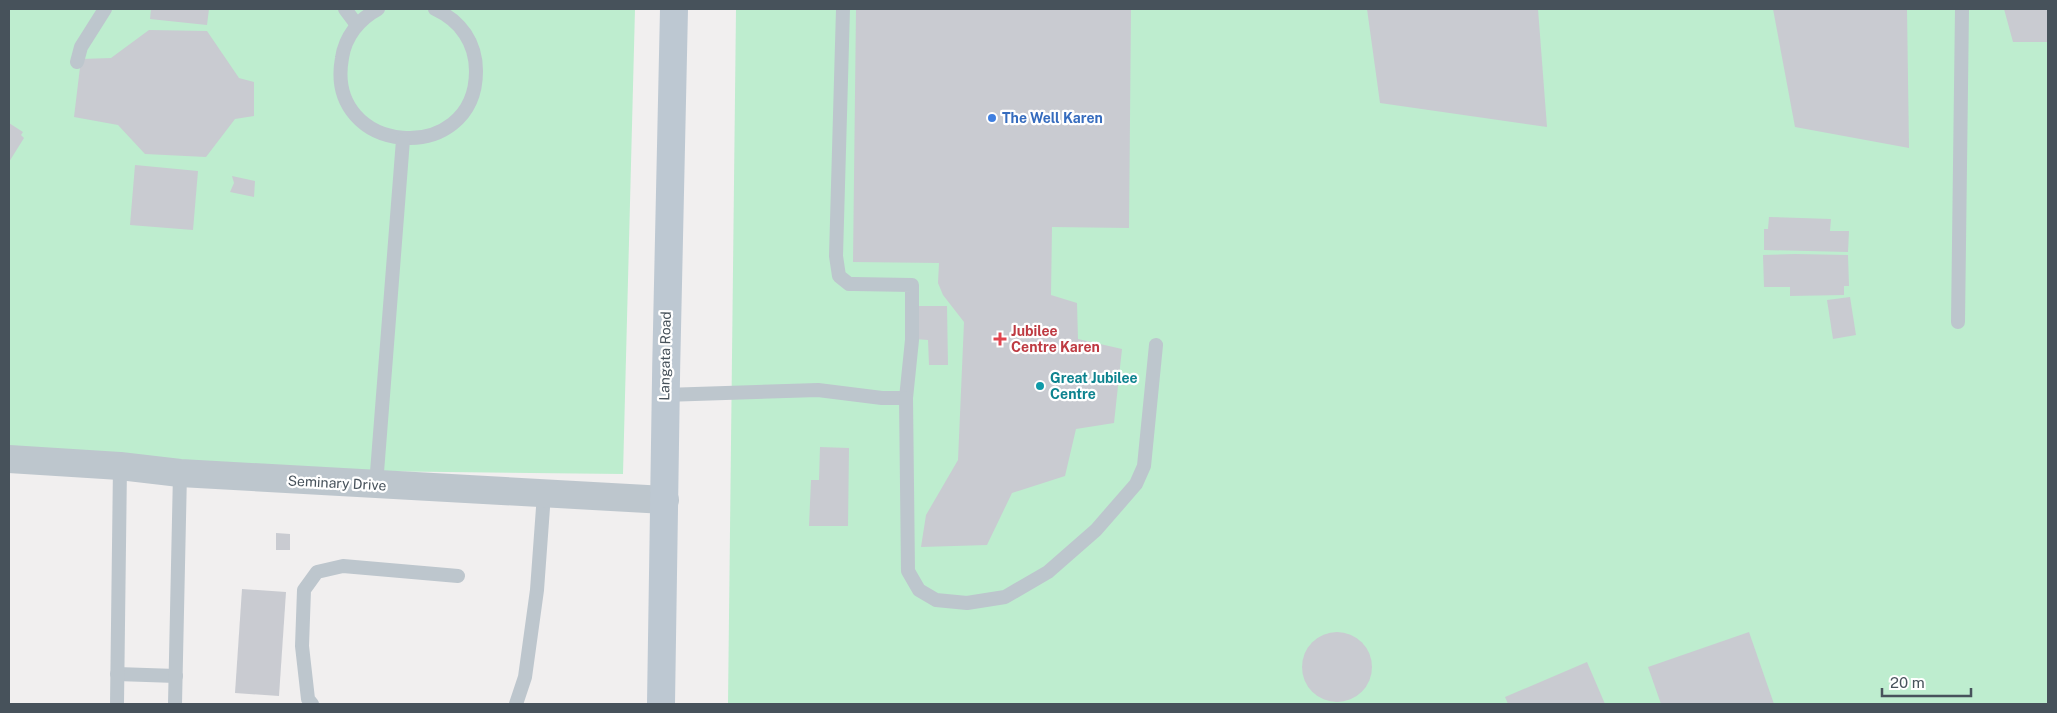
<svg xmlns="http://www.w3.org/2000/svg" width="2057" height="713" viewBox="0 0 2057 713" font-family="'Public Sans',sans-serif">
	<rect width="100%" height="100%" fill="#f1efef"/>
	<g fill="#beedcf">
		<path d="M9,9h626l-12,465 -614,-7z"/>
		<path d="M736,9h1312v695h-1320z"/>
	</g>
	<g fill="#c9cbd1">
		<path d="M151,9h58l-2,16 -57,-6z"/>
		<path d="M856,9h275l-2,219 -77,-1 -1,68 26,8 1,36 44,10 -8,74 -38,6 -11,47 -53,17 -25,52 -66,2 5,-32 32,-55 6,-138 -21,-27 -5,-12 1,-20 -86,-1z"/>
		<path d="M1367,9h171l9,118 -167,-24z"/>
		<path d="M1773,9h134l2,139 -114,-21z"/>
		<path d="M2004,9h44v33h-35z"/>
		<path d="M149,30l58,1 32,47 15,4v34l-19,3 -29,38 -61,-3 -27,-29 -44,-8 7,-58 30,-1z"/>
		<path d="M9,123l14,9 -2,3 3,3 -15,24z"/>
		<path d="M135,165l63,6 -5,59 -63,-5z"/>
		<path d="M232,176l23,5 -1,16 -24,-5 4,-9z"/>
		<path d="M1769,217l62,2 -1,12h19l-1,21 -84,-2v-21h4z"/>
		<path d="M1795,254l53,1 1,31h-5v9l-54,1v-9h-26l-1,-32z"/>
		<path d="M1850,297l6,38 -23,4 -6,-39z"/>
		<path d="M915,306h32l1,59h-19l-1,-25 -13,-1z"/>
		<path d="M820,447l29,1 -1,78h-39l2,-46h8z"/>
		<path d="M276,533l14,1v16h-14z"/>
		<path d="M242,589l44,3 -7,104 -44,-3z"/>
		<circle cx="1337" cy="667" r="35"/>
		<path d="M1749,632l25,72h-113l-13,-37z"/>
		<path d="M1587,662l18,42h-97l-3,-7z"/>
	</g>
	<g fill="none" stroke-linecap="round" stroke-linejoin="round">
		<g stroke="#bdc6cd" stroke-width="14">
			<path d="M345,9l12,16"/>
			<path d="M378,9c-19,10 -33,28 -36,49 -18,98 134,110 134,13 0,-28 -15,-50 -41,-62"/>
			<path d="M77,62l4,-15 24,-38"/>
			<path d="M1958,322l4,-313"/>
			<path d="M664,395l154,-5 64,8h24l6,-58v-55l-58,-1h-5l-10,-8 -3,-20 7,-247"/>
			<path d="M906,398l2,173 11,19 17,10 31,3 38,-6 43,-25 48,-42 40,-46 8,-18 12,-121"/>
			<path d="M376,485l27,-345"/>
			<path d="M117,674l59,2"/>
			<path d="M117,704l3,-238"/>
			<path d="M175,704l5,-231"/>
			<path d="M312,704l-4,-5 -6,-53 2,-56 13,-18 26,-6 115,10"/>
			<path d="M516,704l9,-27 12,-87 7,-96"/>
		</g>
		<path stroke="#bdc6cd" stroke-width="28" d="M9,459l111,7 60,7 485,27"/>
		<path stroke="#bdc8d2" stroke-width="28" d="M661,704c3,-232 7,-463 13,-695"/>
	</g>
	<circle fill="#3f7fe0" stroke="#fff" stroke-width="2" cx="992" cy="118" r="5"/>
	<path fill="#e0444e" stroke="#fff" stroke-width="2" d="M997.5 331.5h5v5h5v5h-5v5h-5v-5h-5v-5h5z"/>
	<circle fill="#0f9aa8" stroke="#fff" stroke-width="2" cx="1040" cy="386" r="5"/>
	<g text-anchor="middle" stroke-width="4.5" stroke-linejoin="round" paint-order="stroke">
		<g font-size="14" font-weight="bold" fill="#366cbe" stroke="#fff" text-anchor="start">
			<text x="1002" y="123">The Well Karen</text>
		</g>
		<g font-size="14" font-weight="bold" fill="#be3a42" stroke="#fff" text-anchor="start">
			<text x="1011" y="336">Jubilee<tspan x="1011" dy="16">Centre Karen</tspan></text>
		</g>
		<g font-size="14" fill="#47525b" stroke="#fff">
			<text transform="translate(665 356) rotate(-89)" y="5">Langata Road</text>
			<text transform="translate(337 483) rotate(3)" y="5">Seminary Drive</text>
		</g>
		<g font-size="14" font-weight="bold" fill="#0d838f" stroke="#fff" text-anchor="start">
			<text x="1050" y="383">Great Jubilee<tspan x="1050" dy="16">Centre</tspan></text>
		</g>
	</g>
	<rect width="2057" height="713" fill="none" stroke="#47525b" stroke-width="20"/>
	<path d="M1882 688v8h89v-8" fill="none" stroke="#47525b" stroke-width="2.5"/>
	<text x="1890" y="688" font-size="15" fill="#47525b" stroke="#ffffff" stroke-width="4" paint-order="stroke">20 m</text>
</svg>
